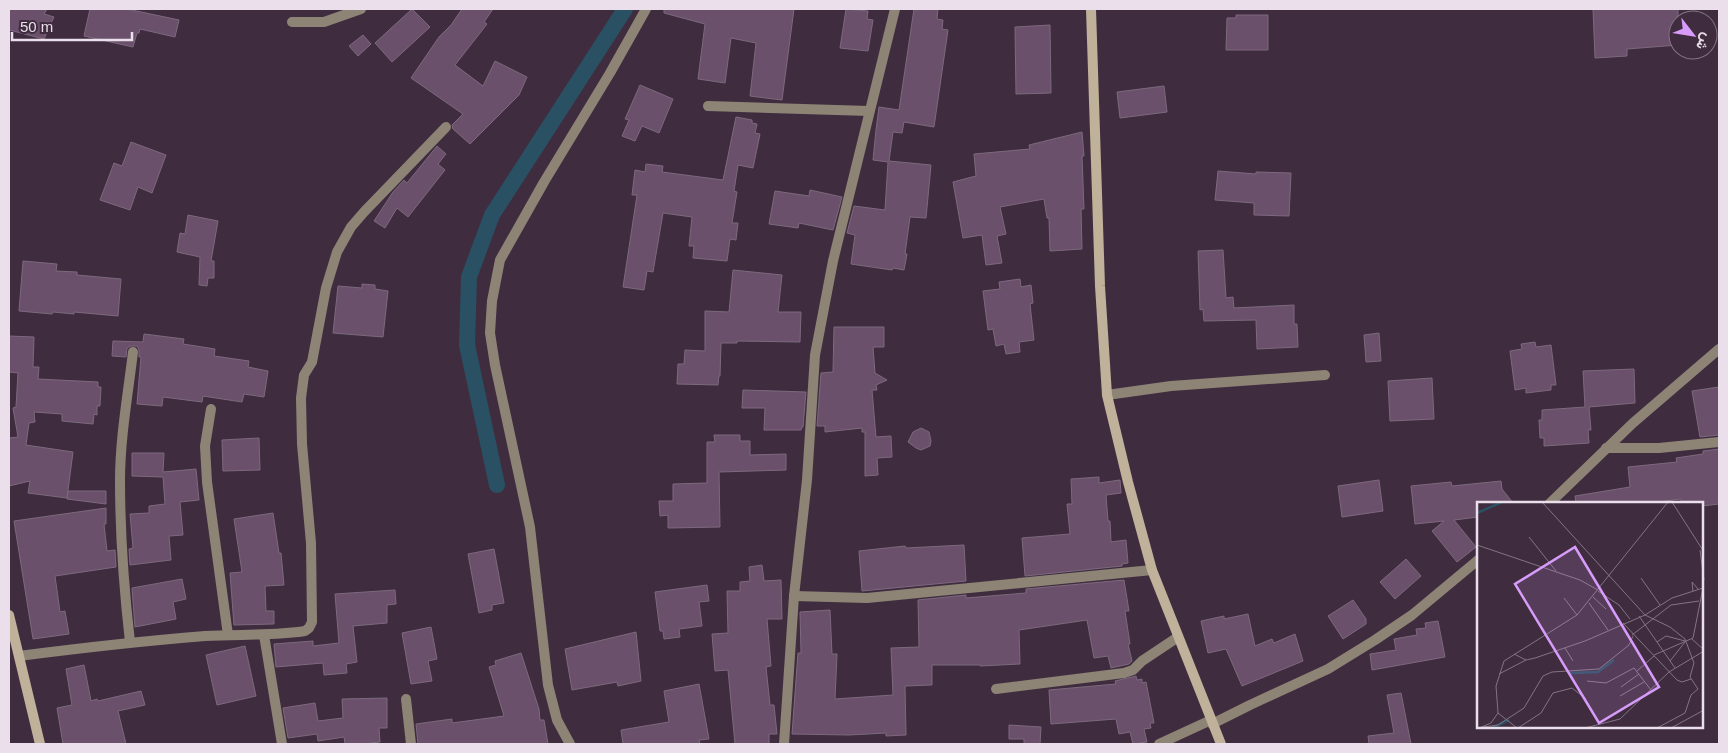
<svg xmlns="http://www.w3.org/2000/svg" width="1728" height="753" viewBox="0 0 1728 753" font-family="Arial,Vazirmatn,sans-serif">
	<rect width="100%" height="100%" fill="#3f2d3f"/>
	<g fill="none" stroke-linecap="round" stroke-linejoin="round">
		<path stroke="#2a5063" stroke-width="16" d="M497,485l-30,-140 2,-68 23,-62 133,-206"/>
	</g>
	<g fill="#6b506b" stroke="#7d697e">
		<path d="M9,9h38l-3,5 10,3 -10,22 -35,-9z"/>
		<path d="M90,9h37l52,11 -4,17 -35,-8 -1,4h-2l-4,14 -49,-11z"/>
		<path d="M412,9l18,18 -38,35 -17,-19z"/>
		<path d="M462,9h31l-9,13 3,2 -32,41 28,21 12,-25 32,16 -8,18 -49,49 -17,-15 -1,-4 11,-11 -52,-36 28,-41 12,-12z"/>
		<path d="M664,9h130l-12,91 -32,-4 6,-53 -25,-5 -6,45 -27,-4 7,-55 -41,-11z"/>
		<path d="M846,9l22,2 -1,8 6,1 -5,31 -28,-3z"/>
		<path d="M914,9h24l-1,10 6,1 -1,9 6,1 -14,97 -30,-5 -2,11 -9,-1 -4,29 42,4 -5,53 -16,-1 -5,37h2l-3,16 -11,-2 -1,2 -41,-6 4,-29 -8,-2 7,-27 31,4 3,-48 -15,-2 3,-30 3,-23 20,3z"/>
		<path d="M1593,9h85v36l-51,4v7l-32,2z"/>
		<path d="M1236,15h32v35h-42l1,-32h9z"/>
		<path d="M1050,25l1,68 -35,1 -1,-67z"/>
		<path d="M363,35l8,9 -13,12 -9,-10z"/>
		<path d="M640,85l33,14 -14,34 -17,-7 -7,15 -13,-5 7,-16 -4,-1z"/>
		<path d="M1164,86l3,26 -47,6 -3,-26z"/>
		<path d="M736,117l16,3v3l5,1 -2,9 5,1 -7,34 -15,-3 -4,26 3,1 -5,31h6l-2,17 -6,-1 -3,22 -34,-3 1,-12h-5l3,-29 -29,-4 -10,59 -6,-1 -3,19 -21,-3 14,-92h-5l3,-25 10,2 1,-8 17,2 -1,6 61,8z"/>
		<path d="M1082,132l2,24h-2l2,53h-3l1,40 -32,2 -1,-33h-2l-3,-19 -44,8 6,27 -9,2 5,27 -16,2 -4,-30 -19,3 -10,-56 23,-6 -2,-22 56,-5 -1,-4z"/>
		<path d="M131,142l35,13 -14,38 -14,-6 -8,23 -30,-10 14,-37 8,3z"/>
		<path d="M437,146l9,8 -8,10 7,6 -37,47 -11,-9 -12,20 -11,-7 19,-29 11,-12 3,3z"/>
		<path d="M1218,171l38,3v-2l35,1 -2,43 -35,-1v-12l-39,-3z"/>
		<path d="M810,190l32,7 -9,33 -34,-7 -1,5 -29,-4 6,-33 34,5z"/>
		<path d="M188,215l30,6 -7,40h3v17h-6l-1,8 -8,-1 1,-28 -23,-5 3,-19 5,1z"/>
		<path d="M1223,250l3,48 7,-1 1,11 60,-3v19h3l1,23 -41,2 -1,-29 -52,1 -1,-12 -3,1 -2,-59z"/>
		<path d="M23,261l34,3 -1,7 21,1v3l44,4 -3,37 -44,-4v2l-21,-2 -1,2 -33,-3z"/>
		<path d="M733,270l49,5 -4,37h23l-1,30 -63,-1v2h-16l-1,33h-1l-1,9 -41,-1 1,-20h6l1,-14 20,1v-40l24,1z"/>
		<path d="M1020,279l1,8 10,-2 2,18 -3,1 4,36 -15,2 1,10 -14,2 -2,-10 -8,2 -3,-17 -5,1 -5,-39 17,-2 -1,-7z"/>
		<path d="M362,284l13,1v4l13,2 -5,46 -50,-4 5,-47 24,2z"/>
		<path d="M834,327h50v20h-11l2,26 12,7 -11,5 1,5h-5l4,47 15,-1 1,21 -15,1 1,17 -13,1v-44h-3v-4l-37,4v-6h-8l4,-53 12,-1z"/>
		<path d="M1379,333l2,28 -15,1 -2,-27z"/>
		<path d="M144,334l40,5 -1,5 32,5 -1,7 35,5 -1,6 20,4 -4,26 -20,-3 -2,8 -39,-6 -1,6 -39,-5 -1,9 -25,-2 4,-47h-2v-7l-2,-4h-6l-4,2 -1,9 -14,-1 1,-15 30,1z"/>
		<path d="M9,336l25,1 -1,30h6l-1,12 60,3v5h3l-1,19h-3v9l-3,-1 -1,10 -31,-3v-7l-28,-2 1,10 -6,1 -3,22 47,7 -6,46 -39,-5 2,-12 -21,5v-48l9,-1 -5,-29 3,-1 2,-34 -9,-1z"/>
		<path d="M1535,342l1,5 15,-2 5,40h-5v5l-25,3v-5l-11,2 -5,-39 12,-2 -1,-5z"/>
		<path d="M1634,369l1,34 -46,4 2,23h-3l1,13 -45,3v-8h-4l-1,-18h3v-10l43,-3 -2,-36z"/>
		<path d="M1432,378l2,41 -44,2 -2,-40z"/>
		<path d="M1719,387v48l-19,2 -8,-46z"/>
		<path d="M743,390l63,2 -3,35h-1l-1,3h-37l1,-22h-23z"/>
		<path d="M921,428l8,4 2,9 -1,5 -9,4 -5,-2 -8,-6 5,-10z"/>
		<path d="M714,435h26v6h10v14l36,-1v16l-67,2 1,55 -52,1v-13l-8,1 -1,-15h14v-17l34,-1v-41h8z"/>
		<path d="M259,438l1,32 -37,1 -1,-31z"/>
		<path d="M1719,449v55l-17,2v-3h-21v-4l-32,4h-73l-1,-7 55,-9 -2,-20 49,-5 -1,-4 27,-4v-3z"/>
		<path d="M132,453h32l-1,19 33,-3 3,31 -19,2 3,33 -14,1 2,24 -41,5 -1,-16 4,-1 -3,-34 19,-1v-7l16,-2 -2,-27 -31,-1z"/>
		<path d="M1099,477v6l21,-3 1,13 -15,2 2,26h2l1,21 15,-2 2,23 -6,1v2l-97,10 -3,-38 48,-4 -3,-30h5l-1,-25z"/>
		<path d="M1379,480l4,31 -41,6 -4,-31z"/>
		<path d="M1501,481l1,8 11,14h-35v14l-24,3 22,27 -19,15 -25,-31 12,-10 -29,3 -4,-38 40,-4 1,4z"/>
		<path d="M68,491h38v13l-39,-5z"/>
		<path d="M106,508v16h-2l3,27 8,-1 1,17 -61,9 5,36 5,-1 4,23 -36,5 -19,-118z"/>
		<path d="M273,513l6,40h2l3,32 -19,1 1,25h8v13l-40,1 -4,-52 12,-1 -8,-53z"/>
		<path d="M964,545l2,36 -104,10 -3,-40 46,-5 1,2z"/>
		<path d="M494,549l10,54 -12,2v5l-13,3 -11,-59z"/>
		<path d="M1406,559l15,17 -26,23 -15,-17z"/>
		<path d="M762,565l2,16 17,-1 1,39h-15l4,47 -5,1 4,38h4l3,29h-8v10h-34l-7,-74 -13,1 -3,-37 16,-1 -1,-42h13v-9l10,-1 -1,-14z"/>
		<path d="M182,579l4,20 -13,3 3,17 -41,8 -3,-39z"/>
		<path d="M1124,580l5,31h-4l5,33h-2l4,17 -3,3 -18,4 -3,-12 -14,2 -7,-38 -68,10 1,34 -40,2v-1h-48v20l-27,1 1,49 -20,1v-3l-37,2 -57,-1 6,-81h3l-1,-41 30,-2 2,44h5l-2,45 58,-4 -2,-47 28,-1 -1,-47 48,-5v3l60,-5v-4z"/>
		<path d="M707,585l2,16 -10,1 3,24 -23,3 1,8 -16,2 -1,-8h-3l-5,-39z"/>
		<path d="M395,590l1,14 -9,1v18l-34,3 4,36 -11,2 1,9 -23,2 -1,-12 -47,4 -2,-23 39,-3v5l26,-3 -4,-49z"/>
		<path d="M1353,600l13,19v5l-23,15 -15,-23z"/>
		<path d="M1248,614l7,32 17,-7 2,4 21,-9 8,27 -61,25 -16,-37 -18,4 -7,-32 23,-5v3z"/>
		<path d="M1438,621l7,36 -73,13 -2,-16 26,-4 -2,-11 23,-4 -1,-6 10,-1 -1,-5z"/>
		<path d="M431,627l6,32 -9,2 4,20 -21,3 -9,-51z"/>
		<path d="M636,632l5,49 -23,5 -1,-4 -45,8 -7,-41z"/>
		<path d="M245,646l11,50 -39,9 -11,-50z"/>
		<path d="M521,653l18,56 1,11h4l4,24h-130l-2,-20 36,-5v4l52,-7 -15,-49 7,-2 -1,-4z"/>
		<path d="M84,665l7,36 6,-2 1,2 43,-10 4,14 -27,6 8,33h-63l-6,-36 15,-3 -6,-36z"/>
		<path d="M1136,676l1,4 5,-1v4l4,-1 8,41h-4l1,5 -7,1 3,13 -14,2 -3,-12 -11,2 -3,-15 -65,5 -2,-34 67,-6 -1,-3z"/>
		<path d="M699,684l10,55 -10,1 1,4h-77l-2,-14 48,-8 -5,-31z"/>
		<path d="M1401,693l10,51h-42l-1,-8 26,-3 -7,-38z"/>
		<path d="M387,698v30h-8l1,14 -18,2h-17l-1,-7 -26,4 -1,-7 -29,4 -5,-30 32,-5 3,18 25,-3 -1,-19z"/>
		<path d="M1009,725l32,2 -1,17h-16v-5h-15z"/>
	</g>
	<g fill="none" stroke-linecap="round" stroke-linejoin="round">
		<g stroke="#8e8476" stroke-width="10">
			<path d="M292,22h32l37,-13"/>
			<path d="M708,106l161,5"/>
			<path d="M1107,395l64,-9 154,-11"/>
			<path d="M211,409l-6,37 2,36 21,153"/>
			<path d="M1606,448h53l60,-6"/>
			<path d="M1550,503l83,-80 86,-74"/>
			<path d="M794,596l73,2 285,-28"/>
			<path d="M264,635l18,109"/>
			<path d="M130,642c-6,-53 -10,-107 -10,-161 0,-43 8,-87 13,-129"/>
			<path d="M19,656c62,-8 124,-15 186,-20 34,-2 67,0 100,-5l4,-3 3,-6 -1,-79 -9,-99 -1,-46 3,-23 8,-13 14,-74 11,-36 14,-25 13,-15 82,-85"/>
			<path d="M996,689l128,-16 9,-3 9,-9 36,-24"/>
			<path d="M406,699l5,45"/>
			<path d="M1212,724l38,-19 78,-36 47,-29 37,-25 66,-55"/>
			<path d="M570,744l-13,-24 -9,-35 -18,-158 -35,-162 -5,-32 2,-32 8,-41 44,-78 66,-109 36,-64"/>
			<path d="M784,744l10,-148 13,-116 8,-125 18,-94 62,-252"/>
			<path d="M1159,744l52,-24"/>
		</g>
		<g stroke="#c0b19a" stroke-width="10">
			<path d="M1091,9l9,277 7,109 21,87 24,88 69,174"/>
			<path d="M9,615l31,129"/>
		</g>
	</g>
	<g transform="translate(1477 502)">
		<rect width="226" height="226" fill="#3f2d3f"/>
		<path fill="none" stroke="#2a5063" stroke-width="2.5" d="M0,11l25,-11M92,171l29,-1 16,-12M15,226l17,-8"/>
		<path fill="none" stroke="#837483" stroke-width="1" d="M65,0l103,113 27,-17 31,-10M195,0l32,50M52,35l27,34M0,43l103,35 18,10M223,48l4,30M164,76l19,27M121,89l21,14 11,14M216,89l-1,-9 6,7M116,95l13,12M87,96l13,17M112,101l19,27M162,114l36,52M146,121l54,57 5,2 9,-3M155,133l39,-30 28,-4M215,137l12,11M180,140l9,-6 19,5M88,146l8,13M37,152l12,6 9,-2 50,-17 60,-26 25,12 15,12 9,24 -4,14 8,12 -7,6 -6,18 -28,15M177,153l39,-17 10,-50M193,159l15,-19M160,169l17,-15M22,172l27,-14M110,179l19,2 28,-15 17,22M144,185l18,-13M143,194l24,-14M21,211l19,15M6,225l15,-2 26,-17 19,-32 9,-4 47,-3 30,-24 4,-9M2,226l12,-5 7,-10 -2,-27 8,-25 73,-46 91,-113M41,226l23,-15 12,-20 19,-5 14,11M108,226l35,-9 49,-47 35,-21M194,226l33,-18"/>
		<path fill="#d79bf9" fill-opacity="0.15" stroke="#d79bf9" stroke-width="2.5" d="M98,45l84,140 -60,36 -84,-139z"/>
		<rect width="226" height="226" fill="none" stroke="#eadfea" stroke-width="2.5"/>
	</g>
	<rect width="1728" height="753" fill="none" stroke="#eadfea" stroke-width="20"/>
	<g transform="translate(1693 35) rotate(121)"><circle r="24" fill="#3f2d3f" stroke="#837483"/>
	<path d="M0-4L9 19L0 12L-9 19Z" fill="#d79bf9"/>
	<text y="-8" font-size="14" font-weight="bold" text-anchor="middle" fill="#eadfea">ش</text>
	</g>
	<path d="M12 32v8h120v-8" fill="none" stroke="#eadfea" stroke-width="2.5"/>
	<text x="20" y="32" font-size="15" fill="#eadfea" stroke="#3f2d3f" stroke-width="4" paint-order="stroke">50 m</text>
</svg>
